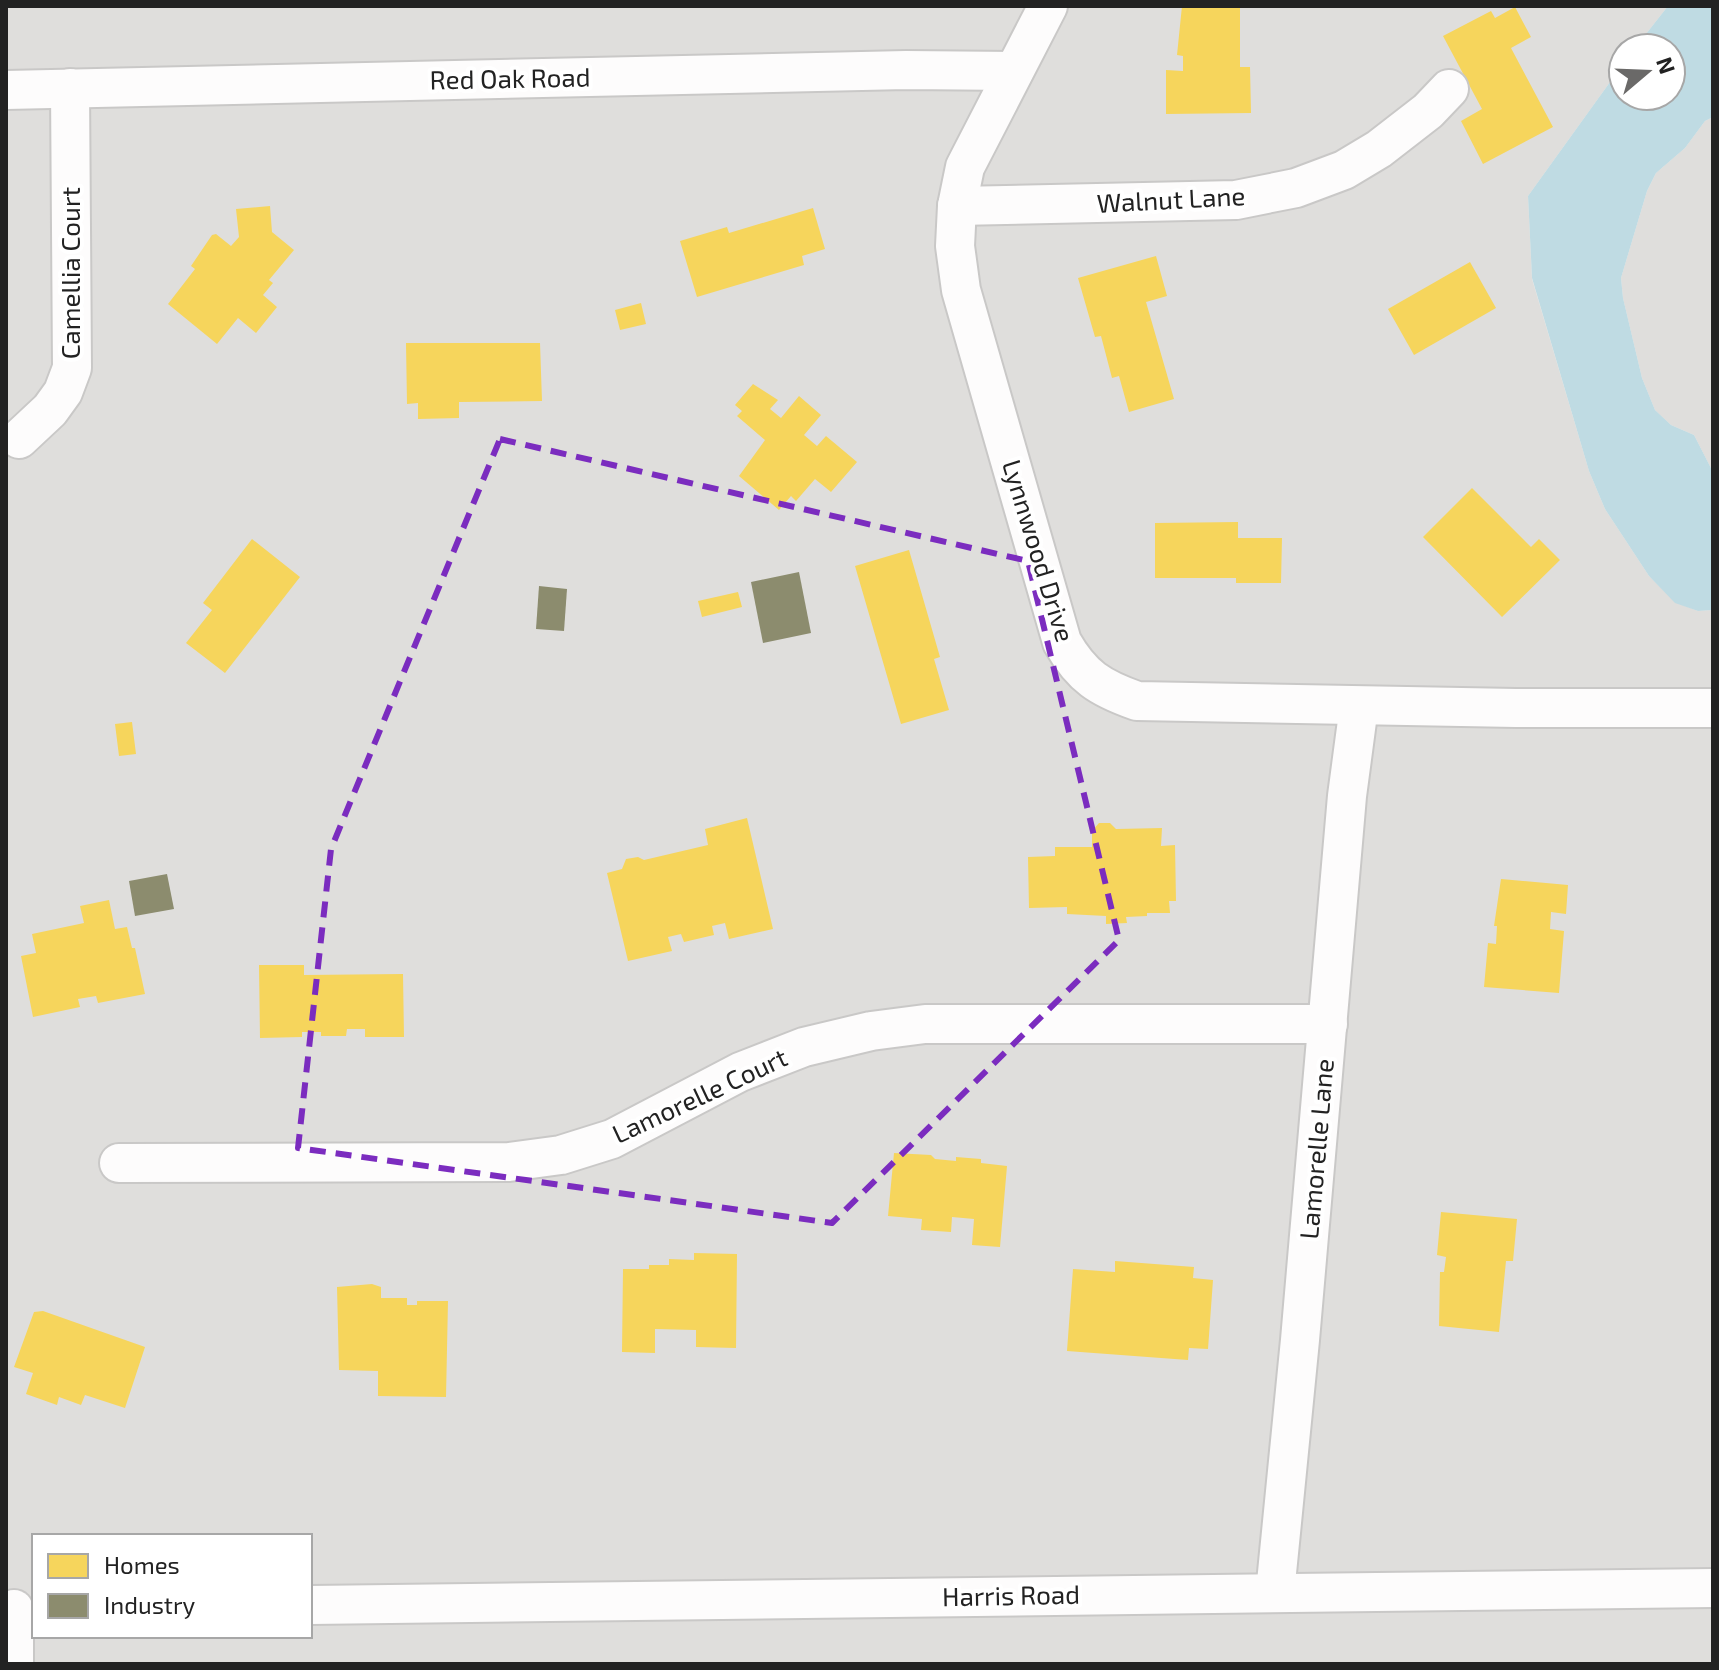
<svg xmlns="http://www.w3.org/2000/svg" width="1719" height="1670" viewBox="0 0 1719 1670" font-family="'Exo 2',sans-serif">
	<rect width="100%" height="100%" fill="#f0eeeb"/>
	<g fill="#dfdedc" fill-rule="evenodd">
		<path d="M6,6h1662l-33,42h-12v16l-95,132 4,83 57,192 16,38 44,67 26,26 23,9 15,-1v1054h-1707zM34,1536h276v100h-276z"/>
		<path d="M1713,117v355l-19,-37 -23,-10 -16,-15 -13,-32 -19,-80 -2,-20 26,-87 9,-18 29,-25 20,-27z"/>
	</g>
	<path fill="#bfdbe3" d="M1668,6h45v111l-8,4 -20,27 -29,25 -9,18 -26,87 2,20 19,80 13,32 16,15 23,10 19,37v138l-15,1 -23,-8 -26,-27 -44,-67 -16,-38 -57,-193 -4,-82 95,-132v32h48v-48h-36z"/>
	<g fill="#f6d55c">
		<path d="M1182,6h58v61h10l1,46 -85,1v-44l17,1v-15l-6,-1z"/>
		<path d="M1515,7l16,30 -20,11 42,79 -70,37 -22,-43 21,-12 -39,-73 48,-25 4,7z"/>
		<path d="M270,206l2,26 22,18 -25,30 4,3 -10,12 14,12 -21,26 -18,-15 -21,26 -49,-40 27,-35 -4,-3 21,-31 4,-1 15,12 8,-9 -3,-28z"/>
		<path d="M813,208l12,41 -23,7 2,9 -107,32 -17,-56 47,-14 2,6z"/>
		<path d="M1156,256l11,40 -21,6 28,97 -45,13 -10,-36 -7,2 -11,-42 -6,1 -17,-59z"/>
		<path d="M1470,262l26,46 -82,47 -26,-46z"/>
		<path d="M641,303l5,21 -26,6 -5,-20z"/>
		<path d="M406,343h134l2,58 -83,1v16l-41,1v-16l-11,1z"/>
		<path d="M753,384l25,16 -8,9 11,9 18,-22 22,19 -17,20 13,11 9,-10 31,26 -26,30 -16,-13 -19,22 -5,-5 -12,14 -40,-34 26,-36 -28,-24 5,-5 -7,-6z"/>
		<path d="M1472,488l59,59 8,-8 21,21 -58,57 -79,-80z"/>
		<path d="M1238,522v16h44l-1,45h-45v-5h-81v-55z"/>
		<path d="M252,539l48,38 -75,96 -39,-30 26,-33 -9,-7z"/>
		<path d="M909,550l31,107 -6,2 15,51 -48,14 -46,-158z"/>
		<path d="M738,592l4,15 -40,10 -4,-16z"/>
		<path d="M132,722l4,32 -17,2 -4,-32z"/>
		<path d="M747,818l26,111 -44,10 -4,-16 -13,3 2,9 -30,7 -3,-8 -13,3 4,14 -44,10 -21,-88 15,-4 4,-10 12,-2 6,3 64,-15 -3,-16z"/>
		<path d="M1099,823h11l6,6 46,-1 -1,18 14,-1 1,56h-7l1,12h-23v3l-21,1 1,6 -21,1v-8l-39,-2v-7l-38,1 -1,-51 27,-1v-9h37v-16z"/>
		<path d="M1501,879l67,6 -2,29 -15,-2 -1,17 14,2 -5,62 -75,-6 4,-44 8,1 1,-18h-3z"/>
		<path d="M109,900l6,29 12,-2 5,21h3l10,46 -47,9 -2,-7 -18,3 2,8 -47,10 -12,-61 15,-3 -4,-19 52,-11 -4,-17z"/>
		<path d="M259,965h45v10l99,-1 1,63h-39v-8h-18l-1,7h-25v-4h-19v5l-42,1z"/>
		<path d="M894,1153l37,2 4,4 21,2v-4l25,2v4l26,3 -7,81 -28,-2 2,-26 -22,-2 -1,15 -30,-2 1,-11 -34,-3z"/>
		<path d="M1441,1212l76,7 -4,42h-7l-7,71 -60,-6 1,-54h4l2,-15 -9,-2z"/>
		<path d="M694,1253l43,1 -1,94 -40,-1v-17l-41,-1v24l-33,-1 1,-83h26v-4h20v-6l25,1z"/>
		<path d="M1115,1261l79,6 -1,11 20,2 -5,69 -19,-1 -1,12 -121,-9 6,-82 42,3z"/>
		<path d="M372,1284l9,3v11h26v7h10v-4h31l-2,96 -68,-1v-25l-39,-1 -2,-83z"/>
		<path d="M43,1311l102,36 -20,61 -40,-13 -4,10 -22,-8 -2,8 -31,-11 7,-21 -19,-6 20,-55z"/>
	</g>
	<g fill="#8c8c6e">
		<path d="M799,572l12,61 -48,10 -12,-61z"/>
		<path d="M539,586l28,3 -3,42 -28,-2z"/>
		<path d="M167,874l7,35 -39,7 -6,-35z"/>
	</g>
	<g fill="none" stroke-linecap="round" stroke-linejoin="round">
		<g stroke="#c9c8c7" stroke-width="42">
			<g id="minor">
				<path d="M1048,6l-83,161 -8,39 -2,40 6,44 101,352c20,35 38,46 75,59l379,7h197"/>
				<path d="M6,90l900,-20 108,1"/>
				<path d="M957,206l279,-6 60,-12 48,-18 35,-21 49,-38 21,-22"/>
				<path d="M19,439l31,-29 13,-18 9,-24 -2,-280"/>
				<path d="M119,1163l390,-1 52,-7 51,-16 128,-67 64,-25 67,-16 54,-7h403"/>
				<path d="M1275,1593l25,-253 47,-544 12,-90"/>
				<path d="M310,1605l1403,-17"/>
				<path d="M14,1609v55"/>
			</g>
		</g>
		<use href="#minor" stroke="#fdfcfc" stroke-width="38"/>
	</g>
	<path fill="none" stroke="#7b2cbf" stroke-width="6" stroke-dasharray="16 10" stroke-linejoin="round" d="M500,439l528,122 91,379 -287,283 -534,-75 33,-299z"/>
	<g text-anchor="middle" stroke-width="8" stroke-linejoin="round" paint-order="stroke">
		<g font-size="26" fill="#222" stroke="#fff">
			<text transform="translate(510 79) rotate(-1)" y="9">Red Oak Road</text>
			<text transform="translate(1171 200) rotate(-3)" y="9">Walnut Lane</text>
			<text transform="translate(71 273) rotate(-90)" y="9">Camellia Court</text>
			<text transform="translate(1038 551) rotate(73)" y="9">Lynnwood Drive</text>
			<text transform="translate(700 1096) rotate(-25)" y="9">Lamorelle Court</text>
			<text transform="translate(1317 1149) rotate(-85)" y="9">Lamorelle Lane</text>
			<text transform="translate(1011 1596) rotate(-1)" y="9">Harris Road</text>
		</g>
	</g>
	<rect width="1719" height="1670" fill="none" stroke="#222222" stroke-width="16"/>
	<rect x="32" y="1534" width="280" height="104" fill="#ffffff" stroke="#a7a7a7" stroke-width="2"/>
	<rect x="48" y="1554" width="40" height="24" fill="#f6d55c" stroke="#a7a7a7" stroke-width="2"/>
	<text x="104" y="1574" font-size="24" fill="#222222">Homes</text>
	<rect x="48" y="1594" width="40" height="24" fill="#8c8c6e" stroke="#a7a7a7" stroke-width="2"/>
	<text x="104" y="1614" font-size="24" fill="#222222">Industry</text>
	<g transform="translate(1647 72) rotate(71)"><circle r="38" fill="#ffffff" stroke="#a7a7a7" stroke-width="2"/>
	<path d="M0-6L14 30L0 20L-14 30Z" fill="#6a6968"/>
	<text y="-12" font-size="22" font-weight="bold" text-anchor="middle" fill="#222222">N</text>
	</g>
</svg>
